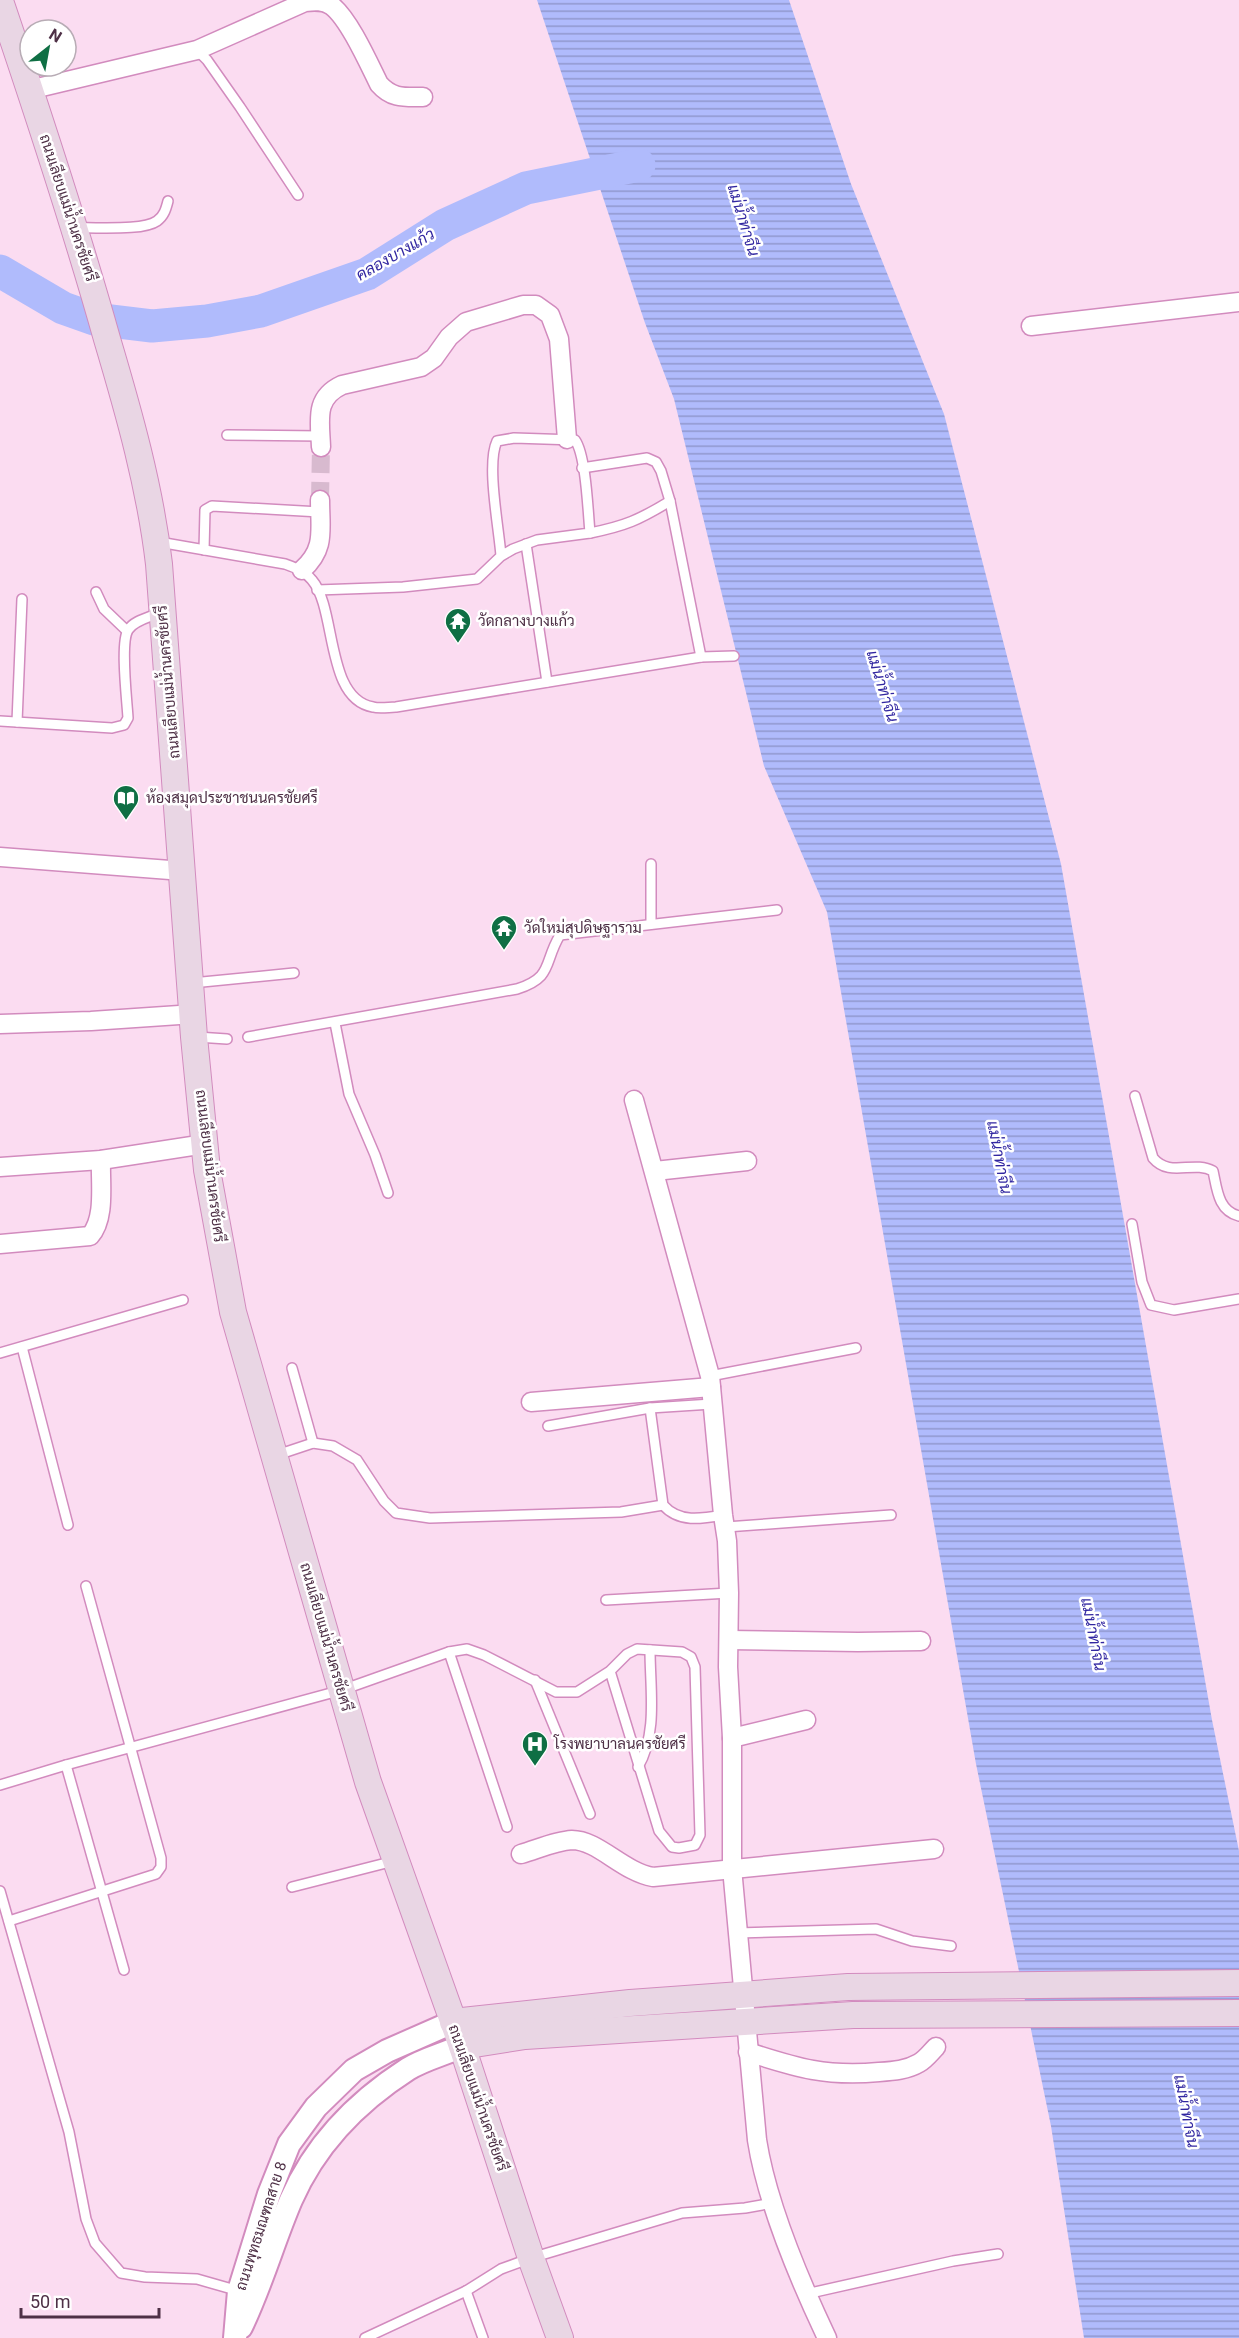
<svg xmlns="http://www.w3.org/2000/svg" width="1239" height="2338" viewBox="0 0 1239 2338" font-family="Roboto,Sarabun,sans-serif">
	<defs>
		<pattern id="water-rules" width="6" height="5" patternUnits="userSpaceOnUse" patternTransform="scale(1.5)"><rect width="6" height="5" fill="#b0bbfc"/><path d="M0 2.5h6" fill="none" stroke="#9198ce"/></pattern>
	</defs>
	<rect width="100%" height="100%" fill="#fbdcf1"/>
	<path fill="url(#water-rules)" d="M537,0h252l62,184 93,230 117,450 151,856 27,131v487h-155l-33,-212 -75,-362 -149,-852 -63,-146 -90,-367 -29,-76z"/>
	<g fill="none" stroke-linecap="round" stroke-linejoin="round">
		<path stroke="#b0bbfc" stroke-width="33" d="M0,271l63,37 31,11 58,7 55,-5 54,-10 106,-37 78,-49 81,-37 113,-23"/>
		<path stroke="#d8bacf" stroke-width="18" stroke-dasharray="18 9" stroke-linecap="butt" d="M320,500l1,-53"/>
		<g stroke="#d28bbe" stroke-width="12">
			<g id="service">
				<path d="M197,50l10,10 33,47 58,88"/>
				<path d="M77,228c19,-1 66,3 80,-7 7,-5 9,-12 11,-20"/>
				<path d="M227,435l94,1"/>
				<path d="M582,468l65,-10 9,4 5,9 9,30 31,156"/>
				<path d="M590,533c35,-7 49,-13 80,-32"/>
				<path d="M159,542l126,22c11,4 20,7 27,16 25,29 13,119 61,127 7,2 16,0 23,0l305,-50 33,-1"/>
				<path d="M526,544l21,138"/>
				<path d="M204,550l1,-40 7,-4 108,6"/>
				<path d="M317,590l86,-3 74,-8 24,-23 12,-7 24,-9 53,-7c-2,-21 -4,-78 -15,-93l-61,-2 -17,3c-11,23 2,87 4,115"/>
				<path d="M96,592l8,17 23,22"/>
				<path d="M0,721l112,7 12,-3 4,-7c-1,-18 -8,-75 0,-88 6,-10 23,-13 33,-18"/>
				<path d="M17,722l5,-123"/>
				<path d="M651,864v60"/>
				<path d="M192,983l102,-10"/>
				<path d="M335,1023l14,71 26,61 13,38"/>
				<path d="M197,1037l30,2"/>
				<path d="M248,1037l269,-48c37,-12 26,-26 43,-54l217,-25"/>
				<path d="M1135,1096l18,62c17,20 40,2 60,13 4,18 5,40 26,45"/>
				<path d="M1132,1224l10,58 9,23 23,5 65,-11"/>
				<path d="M22,1347l46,178"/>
				<path d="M0,1353l183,-53"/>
				<path d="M292,1368l21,75"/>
				<path d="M710,1376l146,-28"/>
				<path d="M650,1408l13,97c16,18 38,14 60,10"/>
				<path d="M548,1426l102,-18 62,-4"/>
				<path d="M277,1455l36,-12 20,3 24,14 27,41 12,12 34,5 191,-6 42,-7"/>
				<path d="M726,1527l165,-12"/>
				<path d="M606,1600l123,-7"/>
				<path d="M449,1652l58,175"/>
				<path d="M535,1680l55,134"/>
				<path d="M66,1765l58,205"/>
				<path d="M638,1767c20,-34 12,-78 12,-117"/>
				<path d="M0,1785l66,-20 276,-75 107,-38 18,-3 17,6 72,37h21l33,-21 17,-17 10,-5 45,3 9,5 4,10 5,168 -5,10 -16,3 -7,-1 -13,-16 -49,-160"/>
				<path d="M292,1887l102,-26"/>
				<path d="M0,1891l69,241 17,87 9,24 26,30 24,4 52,2 42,12"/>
				<path d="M9,1921l147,-47 5,-7v-9l-75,-272"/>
				<path d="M737,1933l139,-4 36,12 39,5"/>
				<path d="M466,2291l17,47"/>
				<path d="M806,2294l147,-33 45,-7"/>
				<path d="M365,2338l101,-47 35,-22 30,-11 151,-45 63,-5 28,-5"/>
			</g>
		</g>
		<g stroke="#d28bbe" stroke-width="21">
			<g id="minor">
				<path d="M29,90l168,-40 108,-48c9,-1 19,-2 27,4 17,13 37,58 47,78 13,15 26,13 44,13"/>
				<path d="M1031,326l208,-24"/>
				<path d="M321,447c-1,-27 -7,-49 21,-62l79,-18 13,-9 15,-21 17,-15 57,-17h13l14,10 9,24 8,100"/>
				<path d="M302,570c24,-21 18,-40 18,-70"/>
				<path d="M0,857l183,14"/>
				<path d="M0,1024l91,-3 103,-7"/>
				<path d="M634,1100l76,276 13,139 4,26 2,52 -1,74 4,71v130l25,272c10,64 42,139 70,198"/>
				<path d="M0,1167l101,-7 104,-16"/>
				<path d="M655,1171l92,-10"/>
				<path d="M0,1244l90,-8c16,-18 10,-53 11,-76"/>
				<path d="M531,1402l180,-15"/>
				<path d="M729,1640l129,2 63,-1"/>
				<path d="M732,1738l74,-18"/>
				<path d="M521,1854c17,-5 34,-13 51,-14 26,0 51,32 81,37l281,-28"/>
				<path d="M748,2052c49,16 79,25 131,20 15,-1 28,-2 40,-9 7,-4 12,-11 17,-16"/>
			</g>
		</g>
		<g stroke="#d28bbe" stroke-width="26">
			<g id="tertiary">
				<path d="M241,2327c20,-41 32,-85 50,-127 24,-55 67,-99 117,-131 16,-10 37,-15 54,-23"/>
				<path d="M235,2338l4,-47 30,-97 20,-50 27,-37 38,-37 33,-19 66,-29"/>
			</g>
		</g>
		<g stroke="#d28bbe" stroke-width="28">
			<g id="secondary">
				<path d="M0,1c38,112 75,224 107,338 22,74 43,148 52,225l35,473 13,133 26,142 135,470 94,264 69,212 29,80"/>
				<path d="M453,2022l177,-19 218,-16 391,-4"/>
				<path d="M462,2046l63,-10 328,-21 386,-2"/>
			</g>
		</g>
		<use href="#service" stroke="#fff" stroke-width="9"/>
		<use href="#minor" stroke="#fff" stroke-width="18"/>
		<use href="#tertiary" stroke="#fff" stroke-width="22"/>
		<use href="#secondary" stroke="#e9d6e4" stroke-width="26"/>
	</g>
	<defs>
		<g id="temple-pin" transform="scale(1.35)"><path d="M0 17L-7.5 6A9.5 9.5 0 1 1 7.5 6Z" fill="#0f6f44" stroke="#fff"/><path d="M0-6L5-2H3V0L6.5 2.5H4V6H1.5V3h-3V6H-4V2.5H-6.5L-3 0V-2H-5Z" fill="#fff"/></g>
		<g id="library-pin" transform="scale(1.35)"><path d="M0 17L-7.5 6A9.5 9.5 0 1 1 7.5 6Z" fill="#0f6f44" stroke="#fff"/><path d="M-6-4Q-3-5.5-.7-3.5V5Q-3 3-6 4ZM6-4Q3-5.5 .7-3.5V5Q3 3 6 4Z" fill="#fff"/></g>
		<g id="hospital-pin" transform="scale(1.35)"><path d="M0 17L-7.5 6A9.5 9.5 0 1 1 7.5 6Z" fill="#0f6f44" stroke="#fff"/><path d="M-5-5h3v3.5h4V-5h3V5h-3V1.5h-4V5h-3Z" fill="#fff"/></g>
	</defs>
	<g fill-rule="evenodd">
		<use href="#temple-pin" x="458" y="621"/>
		<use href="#library-pin" x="126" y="798"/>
		<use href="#temple-pin" x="504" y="928"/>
		<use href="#hospital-pin" x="535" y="1744"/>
	</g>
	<g text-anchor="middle" stroke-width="5" stroke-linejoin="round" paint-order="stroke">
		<g font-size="15" fill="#4e3046" stroke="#fff">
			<text transform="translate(68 208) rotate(72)" y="5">ถนนเลียบแม่น้ำนครชัยศรี</text>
			<text transform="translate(168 682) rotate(-95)" y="5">ถนนเลียบแม่น้ำนครชัยศรี</text>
			<text transform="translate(210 1166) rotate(83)" y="5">ถนนเลียบแม่น้ำนครชัยศรี</text>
			<text transform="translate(326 1637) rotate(74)" y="5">ถนนเลียบแม่น้ำนครชัยศรี</text>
			<text transform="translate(478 2098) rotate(71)" y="5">ถนนเลียบแม่น้ำนครชัยศรี</text>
			<text transform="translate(261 2226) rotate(-72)" y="5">ถนนพุทธมณฑลสาย 8</text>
		</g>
		<g font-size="15" fill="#4e3046" stroke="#fff" text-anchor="start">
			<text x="478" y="626">วัดกลางบางแก้ว</text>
			<text x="146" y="803">ห้องสมุดประชาชนนครชัยศรี</text>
			<text x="524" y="933">วัดใหม่สุปดิษฐาราม</text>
			<text x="554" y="1749">โรงพยาบาลนครชัยศรี</text>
		</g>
		<g font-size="16" font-style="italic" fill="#3227a1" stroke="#fff">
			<text transform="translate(744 220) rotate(73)" y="6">แม่น้ำท่าจีน</text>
			<text transform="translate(395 254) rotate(-30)" y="6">คลองบางแก้ว</text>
			<text transform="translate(883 686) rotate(73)" y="6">แม่น้ำท่าจีน</text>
			<text transform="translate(1000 1157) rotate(79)" y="6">แม่น้ำท่าจีน</text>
			<text transform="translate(1094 1634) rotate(79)" y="6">แม่น้ำท่าจีน</text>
			<text transform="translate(1187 2111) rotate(79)" y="6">แม่น้ำท่าจีน</text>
		</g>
	</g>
	<g transform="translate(48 48) rotate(31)"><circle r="28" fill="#ffffff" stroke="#b8acb5" stroke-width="1.5"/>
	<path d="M0-4.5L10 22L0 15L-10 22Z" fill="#0f6f44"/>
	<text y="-9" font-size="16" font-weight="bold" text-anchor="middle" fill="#4e3046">N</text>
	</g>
	<path d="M21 2308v9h138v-9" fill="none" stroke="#4e3046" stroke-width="3"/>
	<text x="30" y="2308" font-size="18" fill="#4e3046" stroke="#ffffff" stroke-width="4.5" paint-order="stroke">50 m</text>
</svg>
